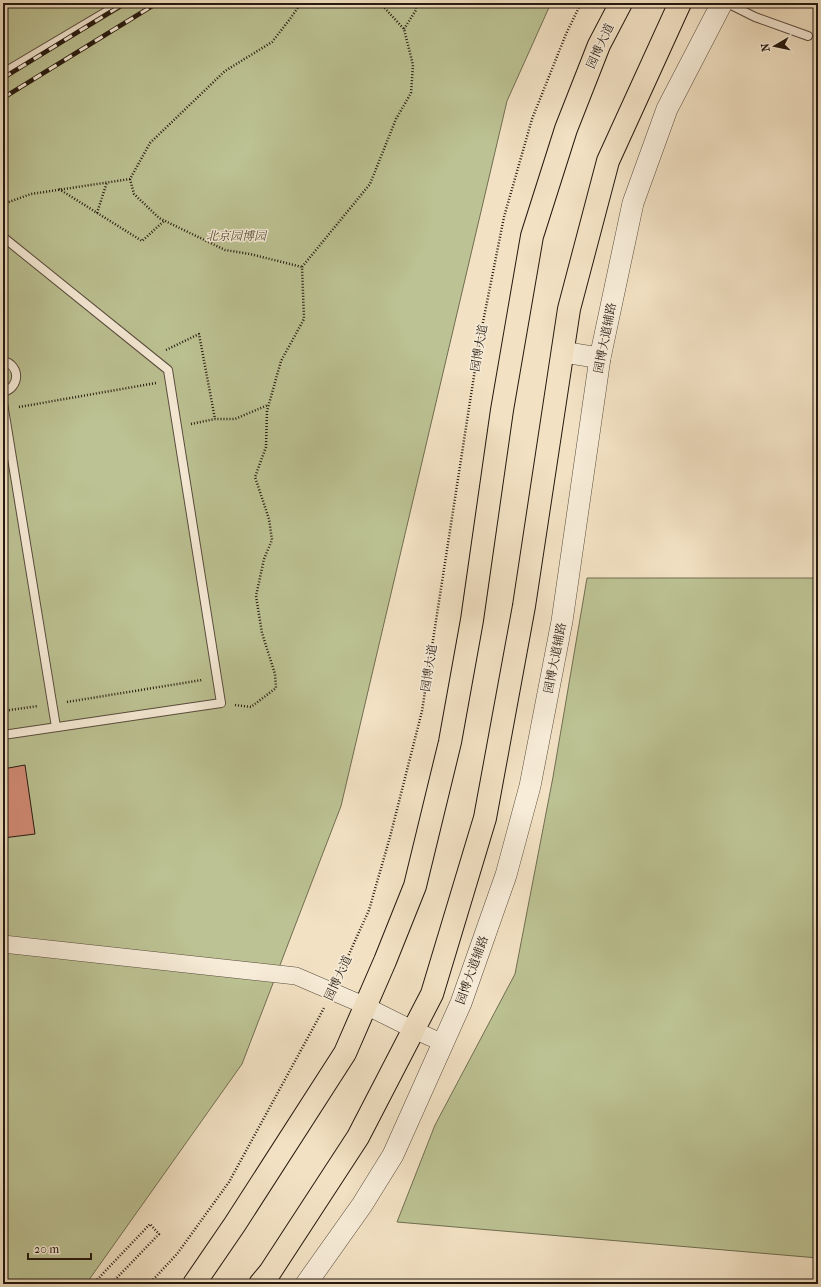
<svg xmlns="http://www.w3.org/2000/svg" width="821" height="1287" viewBox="0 0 821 1287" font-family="'IM FELL French Canon','Noto Serif SC',serif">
	<rect width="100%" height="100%" fill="#f2e1c3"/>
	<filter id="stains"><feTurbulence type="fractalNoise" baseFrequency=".005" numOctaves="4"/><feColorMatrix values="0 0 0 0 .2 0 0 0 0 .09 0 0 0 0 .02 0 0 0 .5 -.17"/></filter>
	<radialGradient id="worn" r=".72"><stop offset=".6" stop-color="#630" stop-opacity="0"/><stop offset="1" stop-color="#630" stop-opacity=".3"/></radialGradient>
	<g fill="#bcc293" stroke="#706e51">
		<path d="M3,3h548l-44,98 -166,705 -99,258 -156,220h-83z"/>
		<path d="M587,578h231v680l-421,-36 38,-97 80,-151 38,-197z"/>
	</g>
	<path fill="#d28b75" stroke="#25190f" d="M25,765l10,69 -32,4v-69z"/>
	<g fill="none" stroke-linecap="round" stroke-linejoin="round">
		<g stroke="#584b3c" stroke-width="10">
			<g id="service">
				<path d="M727,3l28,14 53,19"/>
				<path d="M3,73l118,-70"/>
				<path d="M3,237l165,133 53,333 -218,32"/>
				<path d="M3,361c18,4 17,27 0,31"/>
				<path d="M3,403l53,324"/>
			</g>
		</g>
		<g stroke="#584b3c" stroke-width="18">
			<path id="minor" d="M3,944l293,32 70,30 48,24 29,13"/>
		</g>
		<g stroke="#584b3c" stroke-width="22">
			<g id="tertiary">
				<path d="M563,352l37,6"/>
				<path d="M306,1284l56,-79 31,-50 68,-152 45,-128 24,-89 32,-165 38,-263 33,-155 34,-94 55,-106"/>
			</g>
		</g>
		<g stroke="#25190f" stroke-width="24">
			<g id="primary">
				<path d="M194,1284l41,-60 110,-171 40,-92 30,-75 35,-144 22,-122 30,-210 30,-174 34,-107 33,-84 22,-42"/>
				<path d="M260,1284l10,-12 88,-135 74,-143 53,-176 39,-212 45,-297 39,-148 72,-158"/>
			</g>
		</g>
		<g stroke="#25190f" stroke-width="2.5" stroke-dasharray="1 2" stroke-linecap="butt">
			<path d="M404,29l12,-19v-7"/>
			<path d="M130,179l4,15 25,24 66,32 25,4 52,13"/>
			<path d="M59,189l83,52 22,-20"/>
			<path d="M3,204l28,-10 99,-15 20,-36 75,-72 47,-29 18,-23 9,-13 4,-3"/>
			<path d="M97,213l10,-31"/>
			<path d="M166,350l33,-16 16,85"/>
			<path d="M19,407l137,-24"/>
			<path d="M191,424l24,-5h20l33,-14"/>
			<path d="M67,702l135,-22"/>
			<path d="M235,705l16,2 25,-19 -1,-14 -13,-41 -6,-37 8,-37 8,-19 -3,-21 -14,-42 11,-30 1,-36 14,-50 23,-42 -2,-52 68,-83 26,-65 15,-26 2,-28 -9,-36 -24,-26"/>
			<path d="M3,711l35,-5"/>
			<path d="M340,974l29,-64 21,-73 32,-126 58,-374 24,-120 28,-98 34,-85 15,-31"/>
			<path d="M93,1284l57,-60 9,10 -48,50"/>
			<path d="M149,1284l28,-30 52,-72 95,-174"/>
		</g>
		<use href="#service" stroke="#f7ecd8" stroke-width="8"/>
		<use href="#minor" stroke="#f7ecd8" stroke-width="17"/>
		<use href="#tertiary" stroke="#f7ecd8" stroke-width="21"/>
		<use href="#primary" stroke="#f2e1c3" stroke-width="22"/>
		<g stroke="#25190f" stroke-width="4.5">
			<g id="rail">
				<path d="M3,78l122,-75"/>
				<path d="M3,98l154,-95"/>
			</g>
		</g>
		<use href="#rail" stroke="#f7ecd8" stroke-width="3" stroke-dasharray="9" stroke-linecap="butt"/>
	</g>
	<g text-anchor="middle" stroke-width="3" stroke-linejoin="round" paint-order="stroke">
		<g font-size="12" fill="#25190f" stroke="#f7ecd8">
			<text transform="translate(600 46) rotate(-65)" y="4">园博大道</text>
			<text transform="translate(605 338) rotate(-79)" y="4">园博大道辅路</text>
			<text transform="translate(479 348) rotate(-80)" y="4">园博大道</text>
			<text transform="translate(555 658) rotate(-79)" y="4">园博大道辅路</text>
			<text transform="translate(429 668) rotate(-81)" y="4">园博大道</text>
			<text transform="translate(472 970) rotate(-70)" y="4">园博大道辅路</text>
			<text transform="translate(338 978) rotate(-65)" y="4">园博大道</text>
		</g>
		<g font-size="12" font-style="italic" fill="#524c37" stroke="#f7ecd8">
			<text x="236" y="240">北京园博园</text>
		</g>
	</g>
	<rect width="821" height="1287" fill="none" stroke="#f2e1c3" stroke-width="16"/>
	<rect x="4" y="4" width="813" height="1279" fill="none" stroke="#25190f" stroke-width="2"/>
	<rect x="8" y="8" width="805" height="1271" fill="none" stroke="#25190f"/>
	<g transform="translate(775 46) rotate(261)" stroke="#f7ecd8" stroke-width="3" paint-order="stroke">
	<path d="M0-3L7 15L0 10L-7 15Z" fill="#25190f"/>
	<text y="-6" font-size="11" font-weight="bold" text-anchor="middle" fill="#25190f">N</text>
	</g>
	<path d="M28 1253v6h63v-6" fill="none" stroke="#25190f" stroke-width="2"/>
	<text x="34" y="1253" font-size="12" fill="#25190f" stroke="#f7ecd8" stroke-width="3" paint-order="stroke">20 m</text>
	<rect width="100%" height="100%" filter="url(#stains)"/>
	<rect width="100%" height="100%" fill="url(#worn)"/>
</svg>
